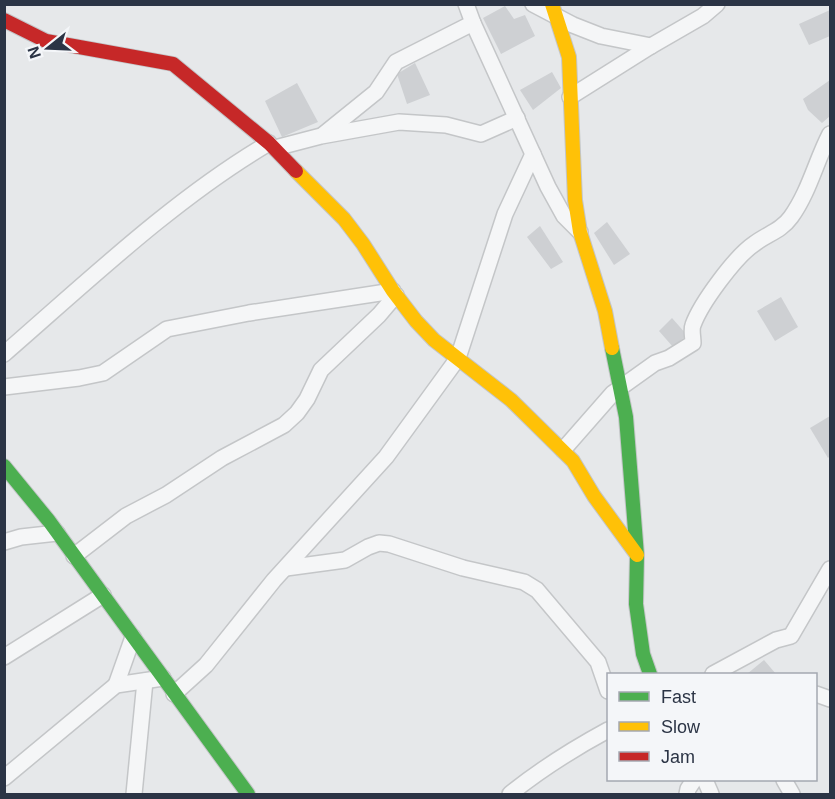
<svg xmlns="http://www.w3.org/2000/svg" width="835" height="799" viewBox="0 0 835 799" font-family="Helvetica,sans-serif">
	<rect width="100%" height="100%" fill="#e6e8ea"/>
	<g fill="#ced0d3">
		<path d="M505,6l9,13 11,-4 10,21 -34,18 -18,-36z"/>
		<path d="M830,10v26l-21,9 -10,-21z"/>
		<path d="M415,63l15,32 -23,9 -10,-30z"/>
		<path d="M552,72l9,16 -28,22 -13,-20z"/>
		<path d="M830,80v36l-8,7 -14,-13 -5,-11z"/>
		<path d="M297,83l21,39 -36,15 -17,-36z"/>
		<path d="M607,222l23,32 -16,11 -20,-32z"/>
		<path d="M540,226l23,36 -12,7 -24,-32z"/>
		<path d="M781,297l17,30 -23,14 -18,-30z"/>
		<path d="M672,318l15,17 -14,12 -14,-16z"/>
		<path d="M830,416v40l-2,2 -18,-30z"/>
		<path d="M764,660l12,14h-29z"/>
	</g>
	<g fill="none" stroke-linecap="round" stroke-linejoin="round">
		<g stroke="#c4c6c8" stroke-width="18">
			<g id="street">
				<path d="M466,4l7,19 75,164 16,29 16,16"/>
				<path d="M533,4l40,21 28,11 50,10"/>
				<path d="M570,97l81,-51 52,-30 14,-12"/>
				<path d="M324,134l52,-42 20,-30 77,-39"/>
				<path d="M275,148l46,-12 78,-14 47,3 35,9 36,-16"/>
				<path d="M4,354c83,-72 171,-156 265,-211"/>
				<path d="M4,387l75,-9 24,-5 64,-44 82,-16 144,-22"/>
				<path d="M563,450l50,-57 42,-30 14,-5 24,-15c0,-6 -2,-13 0,-18 8,-22 42,-68 61,-81 13,-10 27,-13 37,-27 18,-25 25,-56 39,-83"/>
				<path d="M4,542l17,-5 36,-4"/>
				<path d="M74,556l52,-40 40,-21 56,-37 62,-33 13,-12 10,-14 14,-29 58,-55 17,-20"/>
				<path d="M286,568l59,-8 23,-13 11,-4 10,1 74,24 61,14 13,8 61,72 10,29"/>
				<path d="M4,657l99,-62"/>
				<path d="M713,674l63,-34 15,-4 39,-67"/>
				<path d="M116,685l17,-48"/>
				<path d="M174,694l32,-29 68,-85 112,-123 72,-99 47,-144 28,-60"/>
				<path d="M816,694l14,5"/>
				<path d="M4,778l112,-93 47,-7"/>
				<path d="M705,780l6,14"/>
				<path d="M784,780l8,14"/>
				<path d="M134,794l11,-113"/>
				<path d="M510,794c31,-25 63,-45 98,-64"/>
				<path d="M687,794l1,-5 6,-9"/>
			</g>
		</g>
		<g stroke="#c4c6c8" stroke-width="16">
			<g id="fast">
				<path d="M612,348l14,69 11,138 -1,49 7,50 7,20"/>
				<path d="M4,466l45,55 199,273"/>
			</g>
		</g>
		<g stroke="#c4c6c8" stroke-width="16">
			<g id="slow">
				<path d="M552,4l17,53 6,143 5,32 25,79 7,37"/>
				<path d="M296,171l48,48 19,25 30,47 23,30 18,19 77,60 62,61 21,35 43,59"/>
			</g>
		</g>
		<g stroke="#c4c6c8" stroke-width="16">
			<path id="jam" d="M4,20l42,21 127,23 96,79 27,28"/>
		</g>
		<use href="#street" stroke="#f5f6f7" stroke-width="15"/>
		<use href="#fast" stroke="#4caf50" stroke-width="14"/>
		<use href="#slow" stroke="#ffc107" stroke-width="14"/>
		<use href="#jam" stroke="#c62828" stroke-width="14"/>
	</g>
	<rect width="835" height="799" fill="none" stroke="#2b3445" stroke-width="12"/>
	<rect x="607" y="673" width="210" height="108" fill="#f4f6f9" stroke="#a4a8b1" stroke-width="1.5"/>
	<rect x="619" y="692" width="30" height="9" fill="#4caf50" stroke="#a4a8b1" stroke-width="1.5"/>
	<text x="661" y="703" font-size="18" fill="#2b3445">Fast</text>
	<rect x="619" y="722" width="30" height="9" fill="#ffc107" stroke="#a4a8b1" stroke-width="1.5"/>
	<text x="661" y="733" font-size="18" fill="#2b3445">Slow</text>
	<rect x="619" y="752" width="30" height="9" fill="#c62828" stroke="#a4a8b1" stroke-width="1.5"/>
	<text x="661" y="763" font-size="18" fill="#2b3445">Jam</text>
	<g transform="translate(48 48) rotate(252)" stroke="#f4f6f9" stroke-width="4.5" paint-order="stroke">
	<path d="M0-4.5L10 22L0 15L-10 22Z" fill="#2b3445"/>
	<text y="-9" font-size="16" font-weight="bold" text-anchor="middle" fill="#2b3445">N</text>
	</g>
</svg>
